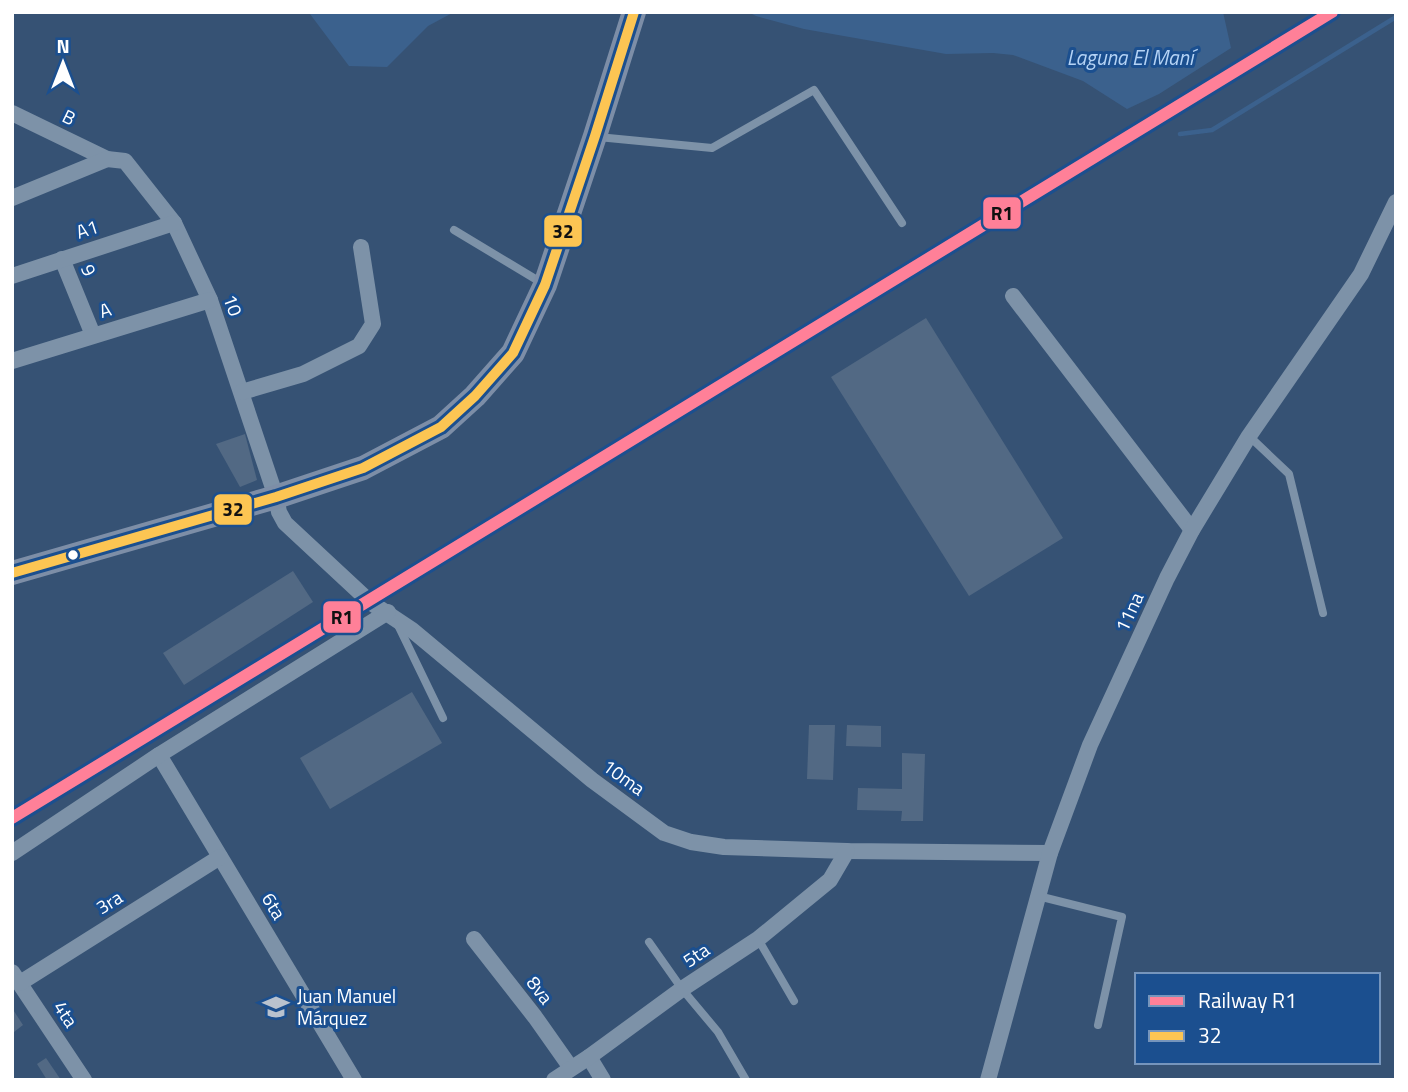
<svg xmlns="http://www.w3.org/2000/svg" width="1408" height="1092" viewBox="0 0 1408 1092" font-family="'Titillium Web',sans-serif">
	<rect width="100%" height="100%" fill="#365274"/>
	<g fill="#3b618d">
		<path d="M308,12h146l-26,14 -41,41 -38,-1 -39,-52z"/>
		<path d="M748,12h475l8,36 -72,46 -32,15 -44,-28 -70,-26 -20,-2 -47,1 -142,-25 -48,-13z"/>
	</g>
	<g fill="none" stroke-linecap="round" stroke-linejoin="round">
		<path stroke="#3b618d" stroke-width="4.5" d="M1180,134l32,-4 184,-113"/>
	</g>
	<g fill="#526984">
		<path d="M926,318l137,220 -94,58 -138,-219z"/>
		<path d="M245,434l12,46 -17,7 -24,-43z"/>
		<path d="M293,571l20,31 -129,83 -21,-32z"/>
		<path d="M412,692l30,51 -112,66 -30,-51z"/>
		<path d="M809,725h26l-2,55 -26,-1z"/>
		<path d="M847,725l34,1v21l-35,-1z"/>
		<path d="M902,753l23,1 -2,67h-22l1,-10 -45,-1 1,-22 44,1z"/>
		<path d="M12,1008l11,17 -9,7 -2,-2z"/>
		<path d="M46,1058l15,22h-14l-10,-16z"/>
	</g>
	<g fill="none" stroke-linecap="round" stroke-linejoin="round">
		<g stroke="#7d92a8" stroke-width="8">
			<path d="M598,137l114,11 102,-58 88,133"/>
			<path d="M454,230l88,53"/>
			<path d="M1249,436l40,38 34,139"/>
			<path d="M397,623l46,95"/>
			<path d="M1038,896l84,21 -24,108"/>
			<path d="M758,939l36,62"/>
			<path d="M649,942l33,47 36,43 28,48"/>
		</g>
		<g stroke="#7d92a8" stroke-width="16">
			<path d="M12,113l95,46 18,2 49,62 36,77 66,197 3,15 6,11 85,79 42,28 180,150 72,53 27,9 33,5 123,4 203,2"/>
			<path d="M12,198l95,-39"/>
			<path d="M62,259l31,76"/>
			<path d="M12,276l162,-53"/>
			<path d="M1013,296l179,234"/>
			<path d="M12,361l198,-61"/>
			<path d="M242,392l61,-18 56,-28 14,-22 -12,-77"/>
			<path d="M159,755l195,325"/>
			<path d="M12,853l147,-98 229,-143"/>
			<path d="M474,939l61,78 36,51"/>
			<path d="M12,972l72,108"/>
			<path d="M20,983l200,-126"/>
			<path d="M589,1057l14,23"/>
			<path d="M554,1080l35,-23 93,-68 76,-50 72,-59 17,-29"/>
			<path d="M988,1080l62,-227 40,-108 77,-167 25,-48 57,-94 112,-162 35,-72"/>
		</g>
		<path stroke="#7d8ea7" stroke-width="24" d="M12,573l264,-76 87,-29 78,-41 34,-31 38,-43 32,-68 50,-149 39,-124"/>
		<g stroke="#1b4f8f" stroke-width="16">
			<path id="bus-1" d="M12,573l264,-76 87,-29 78,-41 34,-31 38,-43 32,-68 50,-149 39,-124"/>
		</g>
		<use href="#bus-1" stroke="#fcc553" stroke-width="10"/>
		<g stroke="#1b4f8f" stroke-width="18">
			<path id="rail-1" d="M12,818c441,-267 878,-539 1320,-806"/>
		</g>
		<use href="#rail-1" stroke="#ff8098" stroke-width="12"/>
	</g>
	<defs>
		<g id="school-bare" transform="scale(2.1)"><path d="M0-5L7-2L0 1L-7-2ZM-4 1L0 2.5L4 1V4Q0 6-4 4Z" fill="#b9c2ce" stroke="#1b4f8f" stroke-width="2.5" paint-order="stroke"/></g>
	</defs>
	<g fill-rule="evenodd">
		<use href="#school-bare" x="276" y="1007"/>
	</g>
	<circle fill="#fff" stroke="#1b4f8f" stroke-width="2.5" cx="73" cy="555" r="6"/>
	<g text-anchor="middle" stroke-width="6" stroke-linejoin="round" paint-order="stroke">
		<g font-size="19" fill="#fff" stroke="#1b4f8f">
			<text transform="translate(69 117) rotate(26)" y="7">B</text>
			<text transform="translate(87 229) rotate(-18)" y="7">A1</text>
			<text transform="translate(89 270) rotate(68)" y="7">9</text>
			<text transform="translate(233 305) rotate(70)" y="7">10</text>
			<text transform="translate(105 310) rotate(-17)" y="7">A</text>
			<text transform="translate(1129 612) rotate(-65)" y="7">11na</text>
			<text transform="translate(624 777) rotate(36)" y="7">10ma</text>
			<text transform="translate(109 902) rotate(-32)" y="7">3ra</text>
			<text transform="translate(274 906) rotate(59)" y="7">6ta</text>
			<text transform="translate(696 955) rotate(-34)" y="7">5ta</text>
			<text transform="translate(540 990) rotate(52)" y="7">8va</text>
			<text transform="translate(66 1014) rotate(57)" y="7">4ta</text>
		</g>
		<g font-size="19" fill="#fff" stroke="#1b4f8f" text-anchor="start">
			<text x="297" y="1003">Juan Manuel<tspan x="297" dy="22">Márquez</tspan></text>
		</g>
		<g font-size="21" font-style="italic" fill="#b5d3f5" stroke="#1b4f8f">
			<text x="1130" y="65">Laguna El Maní</text>
		</g>
	</g>
	<g stroke="#1b4f8f" stroke-width="2.5">
		<rect x="982" y="196" width="40" height="34" rx="7" fill="#ff8098"/>
		<rect x="543" y="214" width="40" height="34" rx="7" fill="#fcc553"/>
		<rect x="213" y="493" width="40" height="33" rx="7" fill="#fcc553"/>
		<rect x="322" y="600" width="40" height="34" rx="7" fill="#ff8098"/>
	</g>
	<g font-size="19" text-anchor="middle" font-weight="bold" fill="#111">
		<text x="1002" y="220">R1</text>
		<text x="563" y="238">32</text>
		<text x="233" y="516">32</text>
		<text x="342" y="624">R1</text>
	</g>
	<rect width="1408" height="1092" fill="none" stroke="#ffffff" stroke-width="28"/>
	<rect x="1135" y="973" width="245" height="91" fill="#1b4f8f" stroke="#7695bc" stroke-width="2"/>
	<rect x="1149" y="996" width="35" height="10" fill="#ff8098" stroke="#7695bc" stroke-width="2"/>
	<text x="1198" y="1008" font-size="21" fill="#ffffff">Railway R1</text>
	<rect x="1149" y="1031" width="35" height="10" fill="#fcc553" stroke="#7695bc" stroke-width="2"/>
	<text x="1198" y="1043" font-size="21" fill="#ffffff">32</text>
	<g transform="translate(63 63)" stroke="#1b4f8f" stroke-width="5" paint-order="stroke">
	<path d="M0-5L12 26L0 18L-12 26Z" fill="#ffffff"/>
	<text y="-10" font-size="19" font-weight="bold" text-anchor="middle" fill="#ffffff">N</text>
	</g>
</svg>
